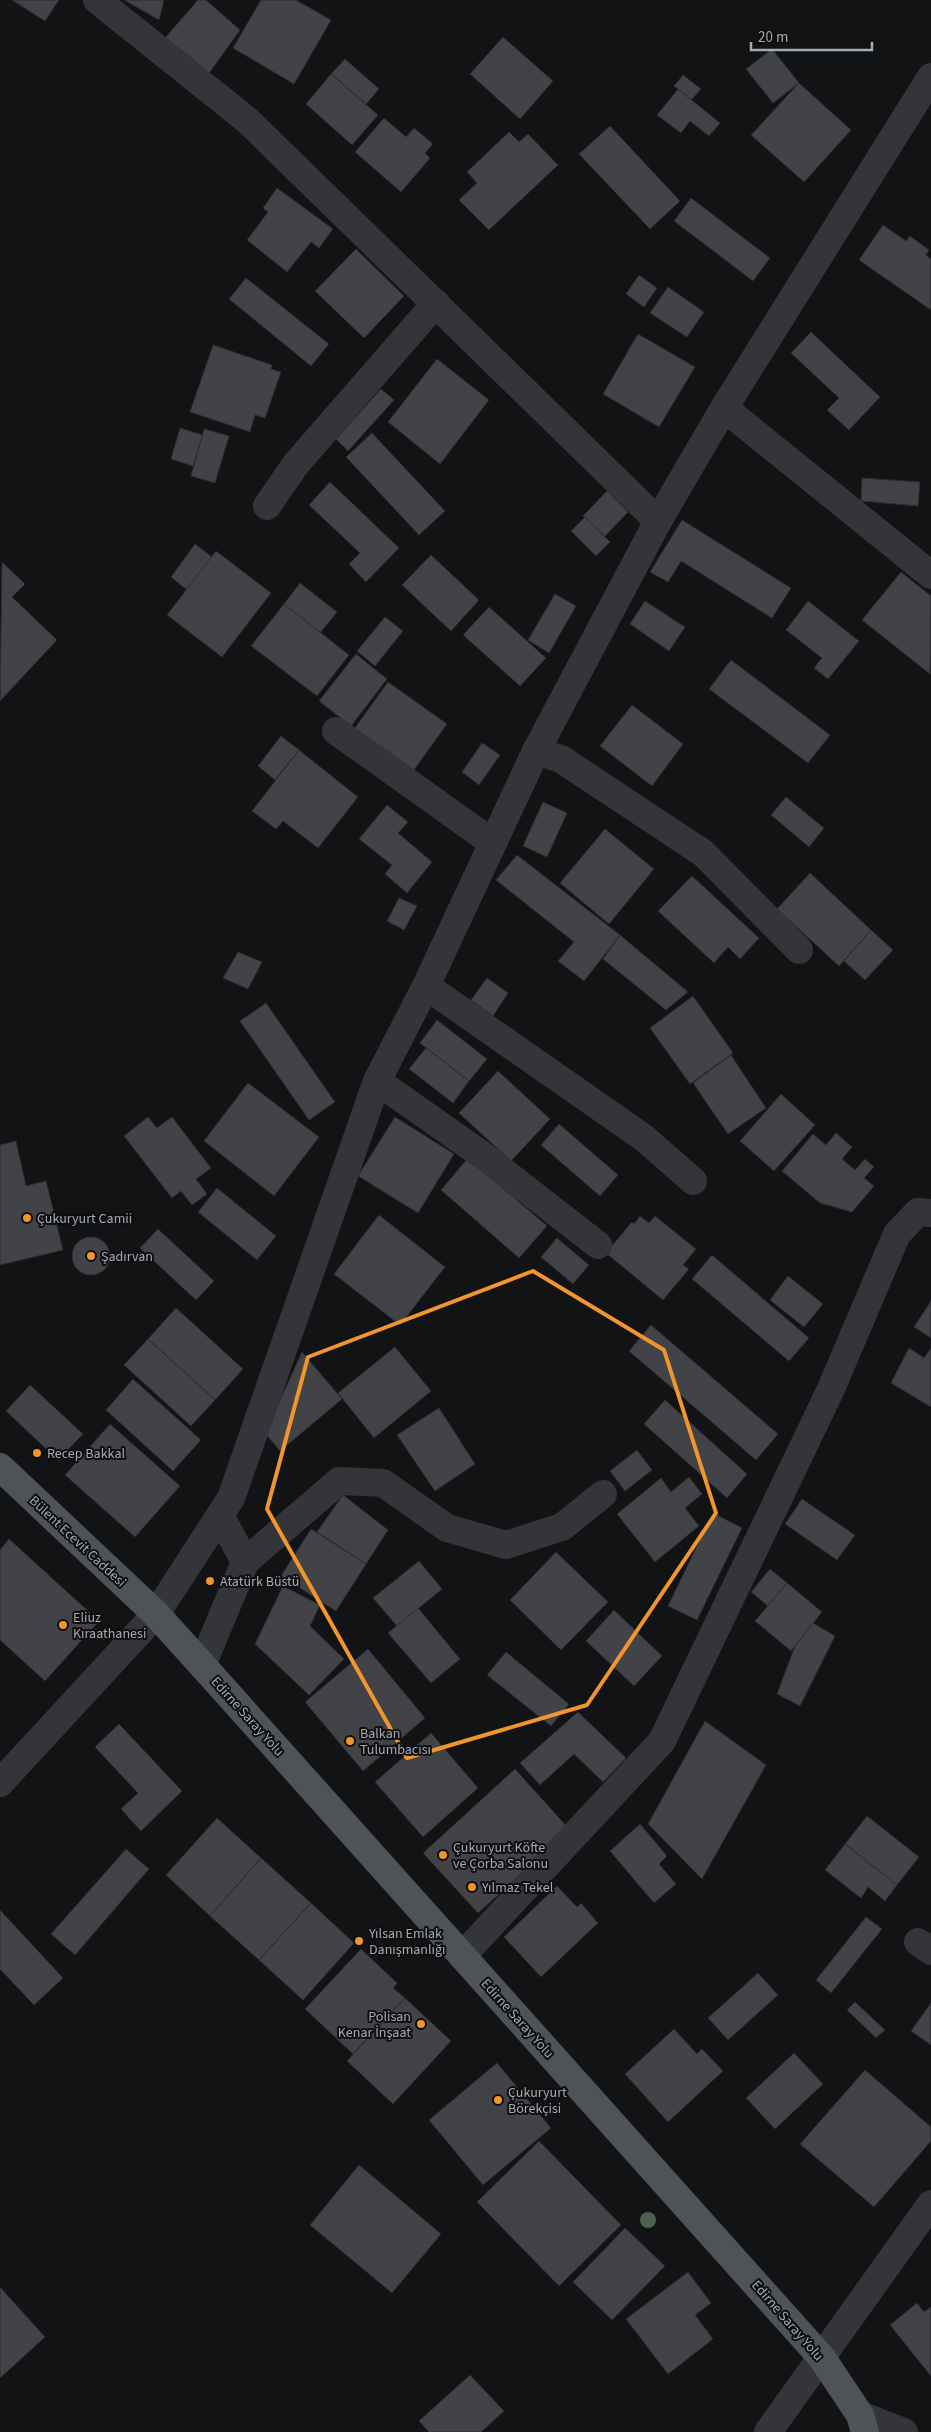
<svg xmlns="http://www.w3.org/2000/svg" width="931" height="2432" viewBox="0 0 931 2432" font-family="'Source Sans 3',sans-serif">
	<rect width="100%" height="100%" fill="#121314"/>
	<g fill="#414347" stroke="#2c2d30">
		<path d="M12,0h47l-14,21z"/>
		<path d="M124,0h40l-5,20z"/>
		<path d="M198,0h8l34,30 -33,46 -43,-37z"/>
		<path d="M261,0h35l35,20 -37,64 -61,-36z"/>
		<path d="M503,37l50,44 -33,38 -50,-45z"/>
		<path d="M772,49l27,34 -26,20 -27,-34z"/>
		<path d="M345,59l34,30 -13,15 -35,-30z"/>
		<path d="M331,74l47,41 -26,30 -46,-41z"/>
		<path d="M683,75l18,14 -10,11 -17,-14z"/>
		<path d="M799,83l52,47 -47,52 -53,-47z"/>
		<path d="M678,89l42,34 -11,13 -19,-15 -9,12 -24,-18z"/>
		<path d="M384,118l22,19 8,-9 19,16 -8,9 5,5 -29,34 -46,-40z"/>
		<path d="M610,126l70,75 -30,28 -71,-75z"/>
		<path d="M509,132l10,10 9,-8 30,31 -69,65 -30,-30 18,-17 -10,-11z"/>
		<path d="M277,188l56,41 -14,19 -8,-6 -24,30 -40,-32 21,-28 -5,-4z"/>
		<path d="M691,198l79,60 -17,23 -79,-60z"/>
		<path d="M883,225l23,16 4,-5 19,14 -3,5 5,4v51l-72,-50z"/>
		<path d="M356,249l48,47 -40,42 -49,-47z"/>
		<path d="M639,275l18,13 -13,19 -18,-13z"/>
		<path d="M246,278l83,66 -18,22 -82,-67z"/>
		<path d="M668,287l36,25 -17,25 -37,-24z"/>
		<path d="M811,332l69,65 -31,33 -22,-20 12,-12 -48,-45z"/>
		<path d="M638,334l57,33 -36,60 -56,-33z"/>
		<path d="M213,345l59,20 -1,4 10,3 -16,46 -10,-3 -5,17 -60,-20z"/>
		<path d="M437,359l52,41 -49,64 -52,-42z"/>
		<path d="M381,389l13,11 -46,51 -12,-12z"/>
		<path d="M180,428l23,7 -10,31 -22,-7z"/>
		<path d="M204,429l25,7 -14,47 -24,-7z"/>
		<path d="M372,433l73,78 -26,24 -73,-78z"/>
		<path d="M862,478l58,4 -2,24 -57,-5z"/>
		<path d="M330,482l69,66 -33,34 -17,-18 11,-11 -51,-48z"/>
		<path d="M607,491l21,21 -23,24 -22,-20z"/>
		<path d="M585,517l25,25 -14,14 -25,-25z"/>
		<path d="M682,520l109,68 -19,30 -91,-57 -13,21 -18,-10z"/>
		<path d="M195,544l17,13 -25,33 -16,-13z"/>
		<path d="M216,551l55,42 -49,64 -55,-42z"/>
		<path d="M431,555l48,45 -28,31 -49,-46z"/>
		<path d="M2,562l23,22 -13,13 45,43 -57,61z"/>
		<path d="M901,572l30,24 -1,78 -68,-54z"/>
		<path d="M300,583l37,29 -17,21 -36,-29z"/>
		<path d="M555,594l21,12 -27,47 -21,-13z"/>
		<path d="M645,601l40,26 -16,24 -39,-27z"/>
		<path d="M808,601l51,40 -31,38 -14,-11 8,-10 -36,-28z"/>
		<path d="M284,604l65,51 -32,41 -66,-50z"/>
		<path d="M489,607l57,51 -26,28 -57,-51z"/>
		<path d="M385,617l18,14 -28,35 -18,-15z"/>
		<path d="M356,654l31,25 -36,47 -32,-25z"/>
		<path d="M731,660l99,75 -22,28 -99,-74z"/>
		<path d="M388,682l59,42 -36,50 -59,-42z"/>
		<path d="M632,705l51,39 -31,42 -52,-40z"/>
		<path d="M281,736l18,14 -24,30 -17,-14z"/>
		<path d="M482,743l18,12 -21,30 -17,-13z"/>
		<path d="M299,750l59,47 -40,51 -35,-27 -7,8 -24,-18z"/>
		<path d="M786,797l38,31 -15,19 -38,-32z"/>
		<path d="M543,802l24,11 -20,44 -24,-11z"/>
		<path d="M387,805l21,17 -10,11 34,29 -25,31 -22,-19 7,-9 -33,-26z"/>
		<path d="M605,829l49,40 -45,55 -49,-41z"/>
		<path d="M517,855l103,80 -36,46 -26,-20 16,-19 -78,-62z"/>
		<path d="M810,873l61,57 -32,36 -62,-57z"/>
		<path d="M692,876l67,62 -19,21 -12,-12 -14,16 -56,-52z"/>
		<path d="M399,898l18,8 -13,24 -17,-9z"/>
		<path d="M871,930l22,20 -28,30 -21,-19z"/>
		<path d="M620,935l68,57 -22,18 -63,-51z"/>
		<path d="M238,952l24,10 -14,27 -25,-11z"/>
		<path d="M487,978l21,15 -15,23 -22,-16z"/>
		<path d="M693,996l40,57 -43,31 -40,-56z"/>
		<path d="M266,1003l69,99 -26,18 -69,-99z"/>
		<path d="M437,1020l50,39 -18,22 -49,-38z"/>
		<path d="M426,1048l43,33 -16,22 -44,-34z"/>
		<path d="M731,1055l35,53 -38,26 -35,-51z"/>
		<path d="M498,1071l52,48 -39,42 -52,-48z"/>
		<path d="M248,1083l71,54 -45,59 -70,-55z"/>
		<path d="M781,1094l34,31 -41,46 -34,-30z"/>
		<path d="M148,1117l9,11 15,-11 39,51 -15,11 11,15 -15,11 -11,-14 -9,7 -48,-62z"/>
		<path d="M395,1117l59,37 -36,59 -60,-37z"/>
		<path d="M559,1124l59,51 -18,21 -59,-51z"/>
		<path d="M836,1133l16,14 -10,12 13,11 10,-11 9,8 -10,11 10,8 -22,26 -32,-9 -38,-32 31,-37 13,11z"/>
		<path d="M16,1141l10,45 20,-5 17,69 -63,15v-120z"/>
		<path d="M468,1158l79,68 -28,32 -78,-68z"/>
		<path d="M217,1188l59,48 -19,24 -59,-48z"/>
		<path d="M379,1215l66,52 -45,58 -66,-51z"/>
		<path d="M640,1216l9,7 6,-7 41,33 -13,16 6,4 -26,31 -57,-47 26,-31 2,2z"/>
		<path d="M158,1229l56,52 -18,19 -56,-52z"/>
		<circle cx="91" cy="1256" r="19"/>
		<path d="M557,1238l32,27 -16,19 -32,-27z"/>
		<path d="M712,1255l97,83 -20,23 -97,-82z"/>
		<path d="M788,1276l35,28 -19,23 -34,-27z"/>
		<path d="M931,1301v37l-17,-11z"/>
		<path d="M176,1308l67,61 -28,31 -67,-61z"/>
		<path d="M651,1325l127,109 -22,26 -127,-109z"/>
		<path d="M148,1339l67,61 -24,26 -67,-61z"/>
		<path d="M395,1347l36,44 -57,47 -36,-45z"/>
		<path d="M909,1348l15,10 7,-10v59l-40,-24z"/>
		<path d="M302,1352l40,47 -62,52 -15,-18z"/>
		<path d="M133,1379l68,61 -28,31 -67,-61z"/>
		<path d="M30,1385l53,49 -25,26 -52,-49z"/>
		<path d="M665,1400l82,74 -20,24 -83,-74z"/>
		<path d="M439,1408l36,56 -40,27 -38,-56z"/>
		<path d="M110,1424l70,62 -45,51 -70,-62z"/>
		<path d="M637,1450l15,20 -27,21 -15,-20z"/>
		<path d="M689,1477l13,17 -17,14 14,18 -44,36 -38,-48 44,-36 10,14z"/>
		<path d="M343,1495l45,35 -22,34 -49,-32z"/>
		<path d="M802,1499l53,36 -18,25 -52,-36z"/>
		<path d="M713,1513l29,15 -45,92 -29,-14z"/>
		<path d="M311,1529l55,35 -30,47 -55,-35z"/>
		<path d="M9,1539l90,82 -54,60 -45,-41v-90z"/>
		<path d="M556,1552l52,50 -47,48 -51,-50z"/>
		<path d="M419,1561l23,28 -45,37 -24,-28z"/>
		<path d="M770,1569l17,14 -19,23 -17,-14z"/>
		<path d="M787,1583l35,29 -31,39 -36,-30z"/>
		<path d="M283,1586l37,19 -10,21 34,33 -35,36 -54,-51z"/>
		<path d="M418,1608l42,51 -29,24 -43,-50z"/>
		<path d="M614,1610l48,46 -28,30 -48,-45z"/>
		<path d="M813,1623l22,13 -35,70 -23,-12 18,-48z"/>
		<path d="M368,1649l57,69 -62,53 -58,-69z"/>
		<path d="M506,1652l63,52 -18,22 -64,-51z"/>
		<path d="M578,1712l48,46 -23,24 -29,-28 -34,31 -20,-22z"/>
		<path d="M705,1721l61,44 -64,114 -54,-55z"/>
		<path d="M119,1724l63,67 -41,40 -20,-22 17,-16 -43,-46z"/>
		<path d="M431,1733l47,55 -55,49 -48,-55z"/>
		<path d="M515,1769l55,61 -92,83 -55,-60z"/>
		<path d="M867,1816l52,41 -22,28 -52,-41z"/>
		<path d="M217,1818l44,40 -51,58 -44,-41z"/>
		<path d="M640,1824l27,32 -8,8 17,20 -22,19 -44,-52z"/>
		<path d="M845,1844l52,41 -12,16 -17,-14 -7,11 -36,-28z"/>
		<path d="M126,1849l23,20 -74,86 -24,-21z"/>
		<path d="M261,1858l50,45 -52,57 -49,-44z"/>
		<path d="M557,1886l20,21 4,-4 17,20 -57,54 -37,-40z"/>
		<path d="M311,1903l43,40 -51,57 -44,-40z"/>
		<path d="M0,1910l63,68 -29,27 -34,-36z"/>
		<path d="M866,1917l16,12 -51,64 -15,-13z"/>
		<path d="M361,1949l36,34 -4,5 12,10 -52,56 -48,-45z"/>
		<path d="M758,1973l20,22 -50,45 -20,-22z"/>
		<path d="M405,1998l46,43 -58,63 -46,-43z"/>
		<path d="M855,2002l30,28 -9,8 -29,-28z"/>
		<path d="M931,2003v42l-20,-14z"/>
		<path d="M674,2029l23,25 5,-5 21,22 -55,51 -43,-48z"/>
		<path d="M794,2053l29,31 -48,45 -29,-31z"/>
		<path d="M497,2063l54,65 -68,57 -54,-65z"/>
		<path d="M865,2070l66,57v14l-57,66 -74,-63z"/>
		<path d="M539,2141l82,84 -62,61 -82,-84z"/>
		<path d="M359,2165l82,69 -49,59 -82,-68z"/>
		<path d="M625,2228l40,38 -53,54 -39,-38z"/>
		<path d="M688,2272l23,31 -16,12 18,24 -45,35 -42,-55z"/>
		<path d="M0,2287l45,50 -45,41z"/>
		<path d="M917,2303l7,9 7,-5v69l-41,-51z"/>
		<path d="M470,2375l34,36 -23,21h-52l-10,-11z"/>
	</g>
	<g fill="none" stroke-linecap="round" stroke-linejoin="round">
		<g stroke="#333539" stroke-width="28">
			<path d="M97,0l150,120 411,401"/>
			<path d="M724,408l207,167"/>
			<path d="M267,506l29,-42 140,-161"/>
			<path d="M336,731l157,112"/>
			<path d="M536,751l25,8 142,94 96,97"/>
			<path d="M426,986l218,152 49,43"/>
			<path d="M377,1081l108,76 113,88"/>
			<path d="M245,1562l94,-81 44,2 64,45 59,17 56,-18 41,-33"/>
			<path d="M202,1665l43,-103 -25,-47"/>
			<path d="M0,1783l156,-169 75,-116 146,-417 49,-95 110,-235 122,-230 66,-113 207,-331"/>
			<path d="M918,1942l13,9"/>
			<path d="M462,1956l200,-215 168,-350 67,-157 21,-22 13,1"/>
			<path d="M860,2415l44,17"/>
			<path d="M768,2432l163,-228"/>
		</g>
		<path stroke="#4f5358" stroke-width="28" d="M0,1467l156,147 46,51 620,693 38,57 5,17"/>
	</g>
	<circle fill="#4d614d" cx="648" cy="2220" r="8"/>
	<path fill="none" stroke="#f2952d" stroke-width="4" stroke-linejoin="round" d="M533,1271l131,79 52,163 -129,192 -180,53 -140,-249 41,-152z"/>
	<g fill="#f2952d" stroke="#0e0e0f" stroke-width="2">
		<circle cx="27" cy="1218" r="5"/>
		<circle cx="91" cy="1256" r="5"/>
		<circle cx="37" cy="1453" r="5"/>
		<circle cx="210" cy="1581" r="5"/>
		<circle cx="63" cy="1625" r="5"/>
		<circle cx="350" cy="1741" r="5"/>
		<circle cx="443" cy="1855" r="5"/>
		<circle cx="472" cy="1887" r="5"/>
		<circle cx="359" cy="1941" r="5"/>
		<circle cx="421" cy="2024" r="5"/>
		<circle cx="498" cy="2100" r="5"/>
	</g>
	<g text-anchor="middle" stroke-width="4" stroke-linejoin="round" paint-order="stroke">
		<g font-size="14" fill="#a4abb5" stroke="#0e0e0f" text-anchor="start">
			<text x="37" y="1223">Çukuryurt Camii</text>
			<text x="101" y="1261">Şadırvan</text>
			<text x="47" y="1458">Recep Bakkal</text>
			<text x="220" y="1586">Atatürk Büstü</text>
			<text x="73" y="1622">Eliuz<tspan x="73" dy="16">Kıraathanesi</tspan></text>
			<text x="360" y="1738">Balkan<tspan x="360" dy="16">Tulumbacısı</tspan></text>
			<text x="453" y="1852">Çukuryurt Köfte<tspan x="453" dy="16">ve Çorba Salonu</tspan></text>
			<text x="482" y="1892">Yılmaz Tekel</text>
			<text x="369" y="1938">Yılsan Emlak<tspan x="369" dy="16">Danışmanlığı</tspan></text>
			<text x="411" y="2021" text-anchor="end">Polisan<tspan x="411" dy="16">Kenar İnşaat</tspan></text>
			<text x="508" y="2097">Çukuryurt<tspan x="508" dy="16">Börekçisi</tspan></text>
		</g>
		<g font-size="14" fill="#a4abb5" stroke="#0e0e0f">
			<text transform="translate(78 1541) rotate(43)" y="5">Bülent Ecevit Caddesi</text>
			<text transform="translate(248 1716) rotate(48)" y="5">Edirne Saray Yolu</text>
			<text transform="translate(518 2018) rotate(48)" y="5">Edirne Saray Yolu</text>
			<text transform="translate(788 2320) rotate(49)" y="5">Edirne Saray Yolu</text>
		</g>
	</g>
	<path d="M751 42v8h121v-8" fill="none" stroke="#a4abb5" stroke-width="2.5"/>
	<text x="758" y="42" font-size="15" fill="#a4abb5" stroke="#0e0e0f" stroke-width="4" paint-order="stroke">20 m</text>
</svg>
